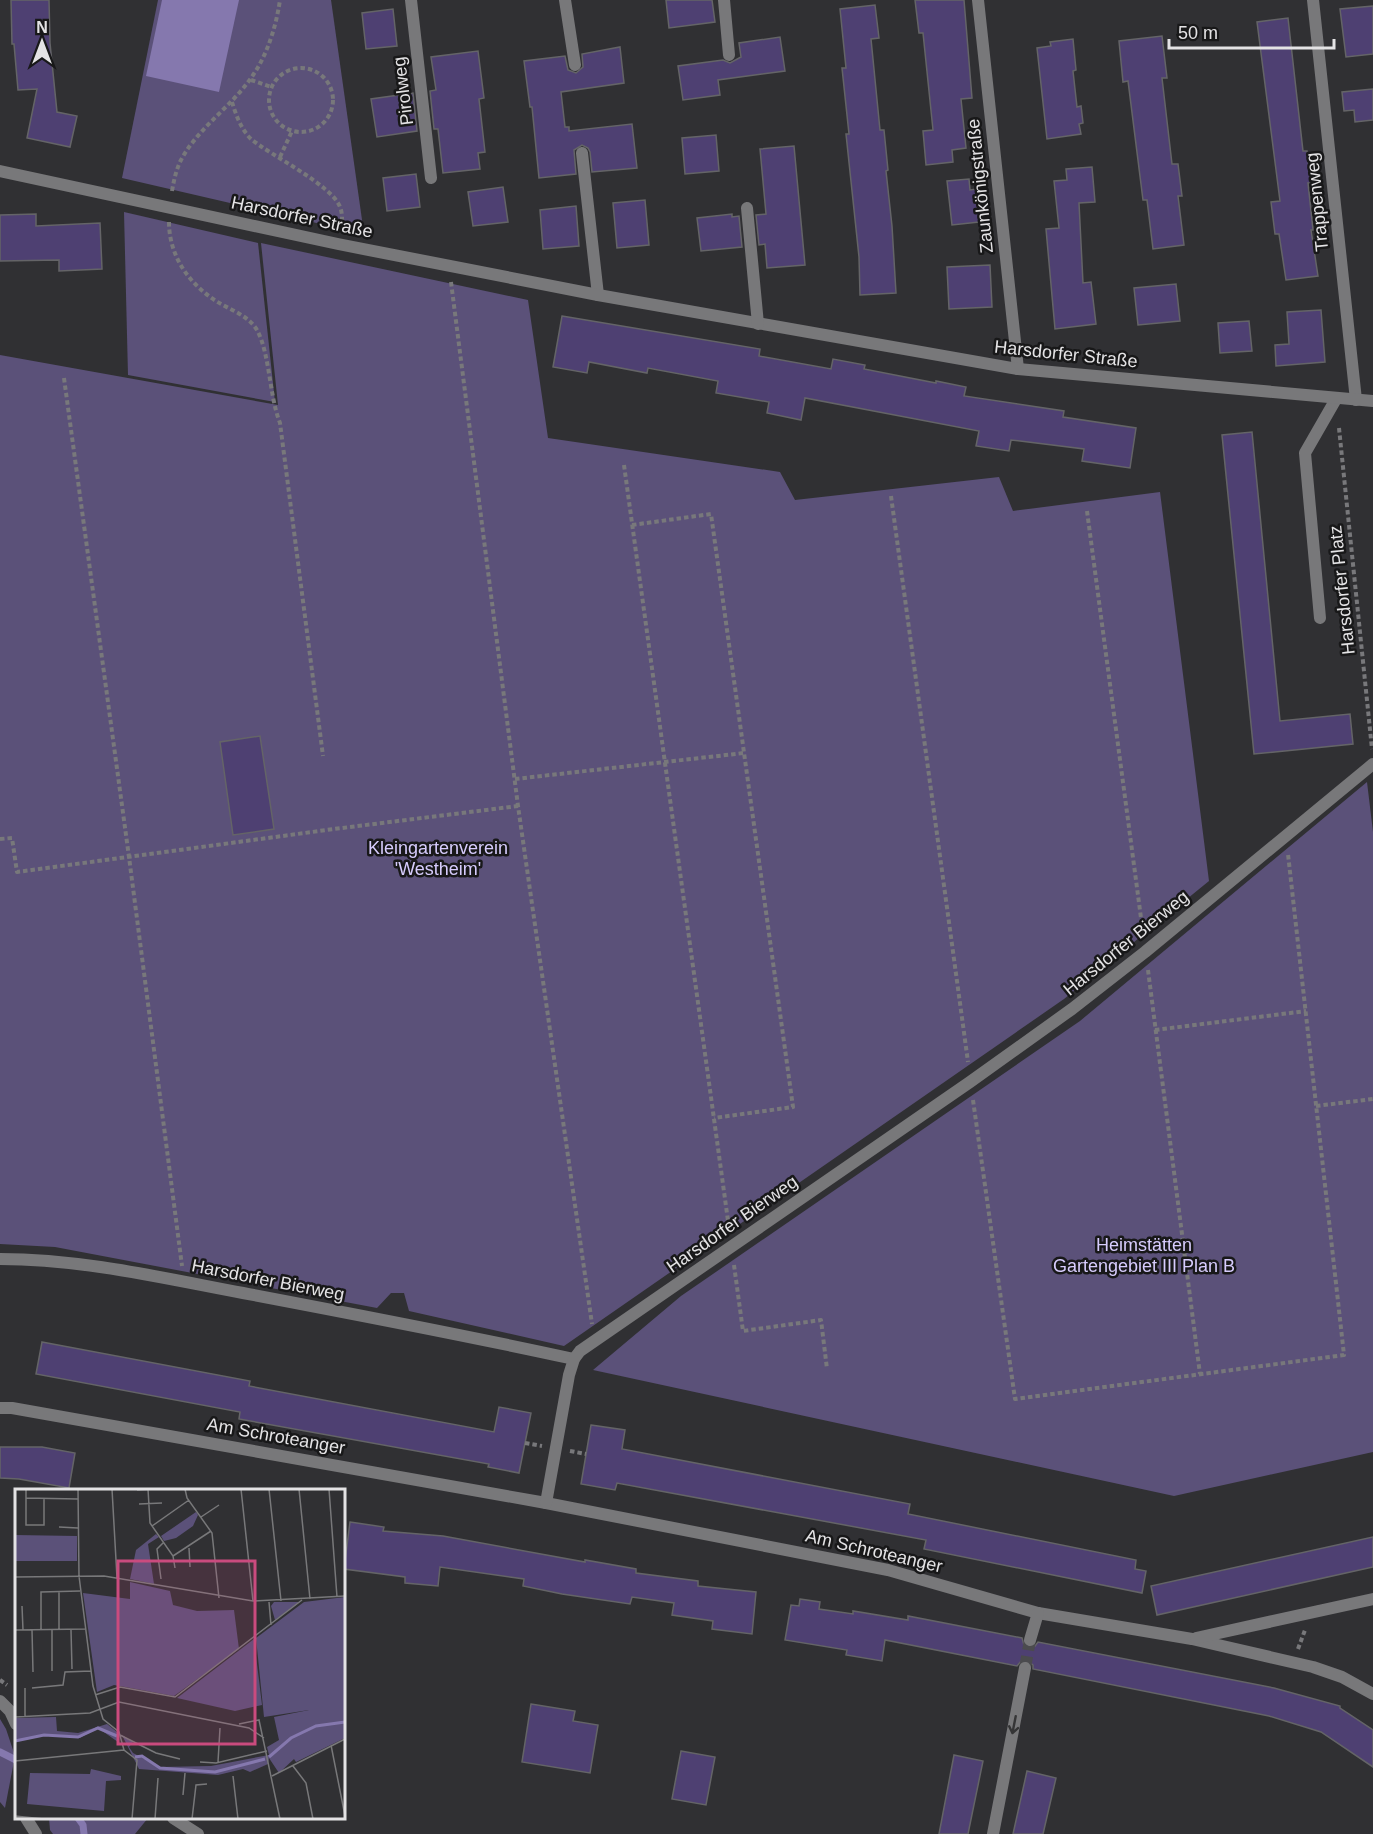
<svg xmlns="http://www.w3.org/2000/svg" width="1373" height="1834" viewBox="0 0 1373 1834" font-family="Helvetica,sans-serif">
	<rect width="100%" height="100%" fill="#303033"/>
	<g fill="#5b5179">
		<path d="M158,0h173l33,234 -242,-56z"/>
		<path d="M124,212l134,31 17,159 -147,-27z"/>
		<path d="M261,243l267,57 20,138 232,34 15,28 204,-23 14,34 147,-19 49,389 -145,118 -500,347 -155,-35 -5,-18h-13l-14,15 -322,-61 -55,-3v-889l278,50z"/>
		<path d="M1367,782l6,50v620l-199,44 -581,-126 88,-74 399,-275z"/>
		<path d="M0,1719l6,10 9,27 -10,52 -5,-6z"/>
		<path d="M49,1818h99l-13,16h-82l-3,-4z"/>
	</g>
	<path fill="#8578ae" d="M162,0h77l-20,92 -73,-16z"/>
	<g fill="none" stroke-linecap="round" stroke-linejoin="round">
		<g stroke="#8578ae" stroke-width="7">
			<path d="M0,1752l16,8"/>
			<path d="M78,1818l5,7 1,9"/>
		</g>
	</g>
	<g fill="#4e4072" stroke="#646467" stroke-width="1.5">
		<path d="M11,0h38l1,43 7,69 20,4 -7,31 -43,-9 10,-49 -19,1 -4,-46h-2z"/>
		<path d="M666,0h46l3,22 -46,6z"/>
		<path d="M915,0h49l8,98 -11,1 5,49 -14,2 1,12 -27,3 -3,-34 10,-1 -10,-97h-4z"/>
		<path d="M875,5l4,33 -8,1 9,91h4l4,40 -2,1 6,55 4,67 -36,2 -1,-38 -13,-123h3l-7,-66h4l-6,-59z"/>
		<path d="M1373,6v48l-27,3 -6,-48z"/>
		<path d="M393,9l4,37 -31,3 -4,-36z"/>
		<path d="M1288,18l15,133h4l4,32h-3l5,47h-2l7,46 -32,4 -7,-46h-4l-4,-32 9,-1 -23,-179z"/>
		<path d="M1162,36l5,42h-5l10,86h6l4,32h-4l6,49 -31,4 -6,-49h-4l-15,-119 -5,1 -4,-41z"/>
		<path d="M780,37l5,34 -67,9 2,15 -37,5 -5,-34 45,-6 7,3 11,-6 -2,-14z"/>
		<path d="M1073,39l3,31 -3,1 4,36 4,-1 2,17 -4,1 2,10 -34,5 -10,-91 14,-2 -1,-4z"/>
		<path d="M620,47l4,36 -63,9 4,35h4v4l63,-7 5,44 -45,4 -2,-20 -2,-4 -6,-3 -8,5 2,24 -37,4 -7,-71h-2l-6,-46 41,-5 3,14 8,3 7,-6 -1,-13z"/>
		<path d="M478,51l6,47 -5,1 6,53 -7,1 2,16 -37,4 -5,-44h-4l-4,-38 6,-1 -5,-33z"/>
		<path d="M1373,89v31l-18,2 -1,-12 -10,1 -2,-19z"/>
		<path d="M413,93l4,38 -40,6 -6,-38z"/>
		<path d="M716,135l3,36 -34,3 -3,-36z"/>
		<path d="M794,146l11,119 -38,3 -2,-24 -6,1 -3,-30 10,-1 -6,-65z"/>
		<path d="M1092,167l3,35 -16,1 4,80 8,-1 5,42 -41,5 -9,-100 13,-1 -5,-47 13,-1 -1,-11z"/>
		<path d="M416,174l4,33 -33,4 -4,-33z"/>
		<path d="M969,179l1,11 14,-2 4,33 -36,4 -5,-44z"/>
		<path d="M503,187l5,35 -35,4 -5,-34z"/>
		<path d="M645,200l4,45 -32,3 -4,-45z"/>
		<path d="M576,206l3,40 -36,3 -3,-39z"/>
		<path d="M36,214v12l64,-3 2,46 -43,2v-11l-59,1v-46z"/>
		<path d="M732,214v3l7,-1 3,31 -41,4 -4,-33z"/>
		<path d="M990,265l2,42 -43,2 -2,-42z"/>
		<path d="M1176,284l4,37 -42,4 -4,-37z"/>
		<path d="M1321,310l4,52 -49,4 -1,-21 14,-1 -2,-32z"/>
		<path d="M562,316l198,33 -1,7 72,13 2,-10 32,6 -1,4 72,14v-2l30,6 -2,9 100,15 -1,6 73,11 -6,40 -48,-7 2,-12 -73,-9 -2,11 -33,-5 3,-15 -174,-33 -4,22 -34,-7 2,-11 -53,-9 2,-12 -70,-13 -1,5 -58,-11 -2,11 -34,-6z"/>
		<path d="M1249,321l3,30 -32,2 -2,-30z"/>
		<path d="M1252,432l28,289 70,-7 3,30 -99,10 -32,-319z"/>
		<path d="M260,736l14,93 -41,6 -13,-93z"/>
		<path d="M42,1342l208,39 -1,5 245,46 5,-25 32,6 -12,60 -31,-6 1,-3 -250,-45 1,-7 -204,-38z"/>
		<path d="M591,1425l34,5 -3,19 288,55 -2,10 228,46 -1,9 11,2 -4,22 -218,-44 2,-9 -309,-57 -2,7 -34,-6z"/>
		<path d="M0,1447h42l33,6 -6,35 -50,-9 -19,-1z"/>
		<path d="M350,1522l34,5 -1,4 60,5 142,26v-2l51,9v4l62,8v5l58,6 -4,42 -40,-5 1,-8 -41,-6 2,-12 -42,-6 -2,7 -68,-10 -39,-8 1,-7 -84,-12 -2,19 -33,-3v-6l-61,-8z"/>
		<path d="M1373,1537v30l-216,48 -6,-29z"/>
		<path d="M800,1599l20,3 -1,7 34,5v-3l55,9v-4l114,22 2,7 4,3 7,-2 3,-4 236,46 66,18v2l33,22v37l-52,-35 -52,-16 -236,-47v-4l-6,-5h-5l-5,6 -132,-26 -3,21 -36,-6 1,-5 -62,-10 6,-35 8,1z"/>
		<path d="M531,1704l44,7 -2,10 25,4 -8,48 -68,-11z"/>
		<path d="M681,1751l34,6 -9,48 -34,-6z"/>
		<path d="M954,1755l29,6 -15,73h-29z"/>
		<path d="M1027,1771l29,7 -13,56h-30z"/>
	</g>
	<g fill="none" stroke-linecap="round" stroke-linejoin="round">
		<path stroke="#4b4b4e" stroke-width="12" stroke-dasharray="12 6" stroke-linecap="butt" d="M1025,1668l5,-28"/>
		<g stroke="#78787b" stroke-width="4" stroke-dasharray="4.5 3" stroke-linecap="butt">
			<circle cx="301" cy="100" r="32"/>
			<path d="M251,80l20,7"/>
			<path d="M232,102c4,13 9,27 19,37 19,16 81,46 89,68 3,7 2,15 1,23"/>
			<path d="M280,157l12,-26"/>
			<path d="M172,191c2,-11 4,-21 9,-31 17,-32 50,-53 70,-82 16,-22 25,-51 29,-78"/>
			<path d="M169,222c0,33 19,61 47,79 14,9 32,14 41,29 13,24 12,65 23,93l43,333"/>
			<path d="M451,282l67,524 74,518"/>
			<path d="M64,378l65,479 53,409"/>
			<path d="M1339,428l33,321"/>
			<path d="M624,465l105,763"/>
			<path d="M891,496l77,566"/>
			<path d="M1087,511l56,422"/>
			<path d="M632,525l79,-11 82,593 -79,11"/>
			<path d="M515,779l229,-26"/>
			<path d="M0,839l12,-1 5,34 317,-43 184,-23"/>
			<path d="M1148,970l52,404"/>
			<path d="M1155,1030l151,-19"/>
			<path d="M973,1100l42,299 329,-44 -56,-501"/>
			<path d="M1316,1106l57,-7"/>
			<path d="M734,1265l9,66 78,-11 6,49"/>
			<path d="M525,1443l17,3"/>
			<path d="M570,1451l16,3"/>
			<path d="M1298,1649l7,-19"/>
			<path d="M0,1680l7,5"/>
		</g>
		<path stroke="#78787a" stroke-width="12" d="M1320,618l-15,-165 31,-54"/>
		<g stroke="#78787a" stroke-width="12">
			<path d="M411,0l20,178"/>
			<path d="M565,0l10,65"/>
			<path d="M724,0l5,55"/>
			<path d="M978,0l40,369"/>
			<path d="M1313,0l43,400"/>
			<path d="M582,153l16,142"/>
			<path d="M0,171l338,73 260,51 420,74 355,32"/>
			<path d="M747,208l11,116"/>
			<path d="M0,1259c82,0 163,19 243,34 111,21 221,42 331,66"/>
			<path d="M0,1408h12l534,95 342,67 150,43 154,26 121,28 29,10 31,17"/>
			<path d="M546,1503l23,-128 5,-16 6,-8 390,-269 102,-73 73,-57 228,-188"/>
			<path d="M1196,1638l177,-39"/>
			<path d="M1030,1640l8,-27"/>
			<path d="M0,1701l10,10 6,13"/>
			<path d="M26,1818l10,16"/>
			<path d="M173,1818l25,16"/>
			<path d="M993,1834l32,-166"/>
		</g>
	</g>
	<defs><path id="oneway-shaft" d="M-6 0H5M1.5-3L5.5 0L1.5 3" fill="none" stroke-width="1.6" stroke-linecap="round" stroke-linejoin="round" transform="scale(1.5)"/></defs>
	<use stroke="#353536" href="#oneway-shaft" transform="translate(1014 1725) rotate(101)"/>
	<g text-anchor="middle" stroke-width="5" stroke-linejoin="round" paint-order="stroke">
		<g font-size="18" fill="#e4e3e5" stroke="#181819">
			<text transform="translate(403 91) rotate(-97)" y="6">Pirolweg</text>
			<text transform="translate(980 186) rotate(-96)" y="6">Zaunkönigstraße</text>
			<text transform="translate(1317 202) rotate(-96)" y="6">Trappenweg</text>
			<text transform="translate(302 217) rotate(12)" y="6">Harsdorfer Straße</text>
			<text transform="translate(1066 354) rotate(6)" y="6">Harsdorfer Straße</text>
			<text transform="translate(1342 590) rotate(-96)" y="6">Harsdorfer Platz</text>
			<text transform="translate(1126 943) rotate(-39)" y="6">Harsdorfer Bierweg</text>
			<text transform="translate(732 1224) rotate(-35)" y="6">Harsdorfer Bierweg</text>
			<text transform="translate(268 1280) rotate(11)" y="6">Harsdorfer Bierweg</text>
			<text transform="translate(276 1436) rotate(10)" y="6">Am Schroteanger</text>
			<text transform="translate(874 1551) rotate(13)" y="6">Am Schroteanger</text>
		</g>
		<g font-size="18" fill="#d7ccfd" stroke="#181819">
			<text x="438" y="854">Kleingartenverein<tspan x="438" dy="21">'Westheim'</tspan></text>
			<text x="1144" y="1251">Heimstätten<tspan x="1144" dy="21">Gartengebiet III Plan B</tspan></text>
		</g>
	</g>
	<g transform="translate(15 1489)">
		<rect width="330" height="330" fill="#303033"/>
		<path d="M181,23l2,3 -5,11 -17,12 -12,3 -3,-5zM141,45l3,3 -11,7 6,40 -24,-5 6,-29zM0,46l62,1v25h-62zM115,93l40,9 3,14 24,6 37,-1 5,39 -65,47 -60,-11 -17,7 -14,-99 47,6zM330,108v141l-49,24 -2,-3 -15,14 -10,-15 -1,6 -18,8 -7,-3 -25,6 -79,-6 -17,-34 11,7 -4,5 4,6 27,14 51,-1 58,-11 -2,-8 12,-7 -5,-23 35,-7 -45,7 -8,-79 48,-36zM259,113h26l-25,18 -4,-14zM239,150l8,66 -27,6 -58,-13zM41,228l1,14 21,2 29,-9 10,8 1,10 -20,-14 -18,10 -33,-3 -32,6v-23zM76,280l30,7v4l-15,1 -2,30 -77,-7 3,-31 60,1z" fill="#5b5179"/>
		<path fill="none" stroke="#8578ae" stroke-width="3" d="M0,252l29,-6 34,2 20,-9 19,8M120,268l7,-1 18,12 55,4 50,-13M254,268l22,-19 25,-12 29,-4"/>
		<path fill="none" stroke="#78787a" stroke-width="1.5" d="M11,0v36h18v-26M63,0l1,87 14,110 10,33 16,13 5,18 13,10 -5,59M97,0l5,89M133,0l2,34 23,33 2,12M170,0l2,9 25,35 7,65M226,0l12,112M254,0l12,112M284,0l11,110M314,0l8,108M122,1l19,-1M11,9l52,1M124,15l23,-1M186,28l18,-12M137,37l37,-26M44,38l19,1M174,59l1,19M158,67l38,-25M0,88l89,-1 149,25 92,-5M146,90l-4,-30 6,-6M44,103v38M254,113l2,23M7,117l1,24M0,141l70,-1M17,141l1,42M26,141v-38l39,-1M37,141v41M56,141l1,39M10,199v28M17,199l31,-3 2,-13 26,-1M80,206l25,-8 55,10 127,-97M0,228l75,-4 29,-11 130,26 15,10M224,235l20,-4 21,99M105,246l36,18 24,6M316,256l14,71M0,272l109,-11M185,273l16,1 51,-12M203,273l2,-34M278,277l13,17 7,36M218,287l5,43M257,287l73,-37M168,306l2,-22M0,327l29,3M0,328l23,2M140,330l3,-41M177,330l4,-34 11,-1"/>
		<path fill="#ca4b7e" fill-opacity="0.15" stroke="#ca4b7e" stroke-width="3" d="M103,72h137v183h-137z"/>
		<rect width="330" height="330" fill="none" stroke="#e4e3e5" stroke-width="3"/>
	</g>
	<g transform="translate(42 42)" stroke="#181819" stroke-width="4.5" paint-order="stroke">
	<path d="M0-4.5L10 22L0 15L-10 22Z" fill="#e4e3e5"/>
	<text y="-9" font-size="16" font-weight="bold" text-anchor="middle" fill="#e4e3e5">N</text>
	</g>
	<path d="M1169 39v9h165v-9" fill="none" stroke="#e4e3e5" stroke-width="3"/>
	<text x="1178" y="39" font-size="18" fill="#e4e3e5" stroke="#181819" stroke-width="4.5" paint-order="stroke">50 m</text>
</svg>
